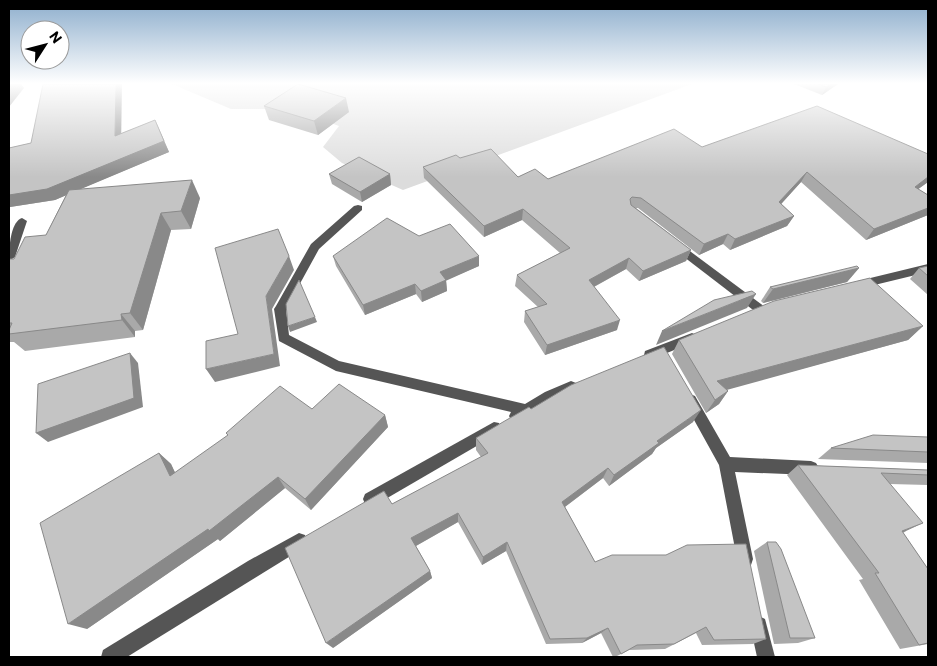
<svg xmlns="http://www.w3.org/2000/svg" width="937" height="666" viewBox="0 0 937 666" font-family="Commissioner,sans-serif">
	<rect width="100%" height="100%" fill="#fff"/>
	<path fill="#dcdcdc" d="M172,84h520l-289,106 -61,-27 -19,-16 16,-21 -45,-17h-63z"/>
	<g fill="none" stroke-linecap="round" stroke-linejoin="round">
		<g fill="#555" fill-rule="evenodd">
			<path d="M358,205l4,1v4l-43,39 -33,60 3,26 50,26 186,43 20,-12 26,-11 5,2 2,4 -2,4 -21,9 -39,22 -5,-2 -2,-4 2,-4 -175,-41 -57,-30 -5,-32 2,-3 35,-62 43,-38z"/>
			<path d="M22,218l5,3 -12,36 -6,4c0,-12 1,-39 13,-43z"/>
			<path d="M675,240l90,67 2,3 -2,3h-8l-86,-66 -1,-3 1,-3z"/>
			<path d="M928,264v8l-70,17 -6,-4 6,-4z"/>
			<path d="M692,333l4,2 2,3 -2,3 -46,19 -5,-1 -1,-4 1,-4z"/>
			<path d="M690,394l5,2 35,61 81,4 5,2 3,5 -3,5 -5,2 -76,-3 18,87 -2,6 -6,2 -6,-2 -2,-6 -18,-94 -36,-65 2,-4z"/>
			<path d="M494,422l5,1 2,5 -2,5 -122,71 -6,3 -6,-3 -2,-5 2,-5z"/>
			<path d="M299,533l6,2 2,6 -2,6 -178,110h-26l2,-7 145,-89z"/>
			<path d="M759,616l6,3 10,38h-18l-7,-32 3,-6z"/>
		</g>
	</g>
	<g fill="#a9a9a9">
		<path d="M794,84h44l-16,11z"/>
		<path d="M264,106l85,6 -31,23 -49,-15z"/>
		<path d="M155,120l14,32 -89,37 120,9 -9,31 -20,1 -28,100 -8,1v6l-110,14 -11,-9h-5v-83h5l32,-24 20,-40 -11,5 -45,7 -1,-59 22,-5 91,-9z"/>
		<path d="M702,147l226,7v28l-10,7 10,6v20l-62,25 -65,-58 -20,22 13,12 -7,10 -57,24 -7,-6 -24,11 -61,-47h-2l55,42 -5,11 -47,20 -13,-12 -32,18 23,43 -72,25 -21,-33 1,-11 13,-4 -23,-21 2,-11 43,-22 -38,-33 -38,17 -60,-59 -1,-11 37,-9 58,19 30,2z"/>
		<path d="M329,174h61l1,11 -29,17 -30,-18z"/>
		<path d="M419,236l60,30 -33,14 1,11 -25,11 -6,-8 -51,21 -29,-49 -3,-10z"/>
		<path d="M928,266v29l-18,-16 9,-11z"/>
		<path d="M859,268l-12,14 -84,21 -2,-2 9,-14z"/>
		<path d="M923,326l-15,14 -181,49 1,2 -9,13 -13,9 -34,-59 7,-14z"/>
		<path d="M312,409l73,6 3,12 -77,83 -26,-22 -65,53 -2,-2 -131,90 72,-176 12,11 4,9 53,-37 -2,-3z"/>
		<path d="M531,409l162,13 -37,26 -4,6 -43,32 -6,-8 -38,29 30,55 171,77 -13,5 -51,1 -6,-12 -31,16 -36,1 -14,7h-2l-12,-24 -19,10 -36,1 -40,-93 -24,14 -24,-43 -42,24 14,25 2,7 -99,70 59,-144 89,-47 -5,-7v-12z"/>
		<path d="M928,437v26l-110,-4 13,-11z"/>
		<path d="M798,465l130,5v15l-38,-1 16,47 -3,2 25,36v75l-28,5 -41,-69 4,-1 -76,-104z"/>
		<path d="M767,542l48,96 -17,5 -24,1 -20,-93z"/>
	</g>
	<g fill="#898989">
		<path d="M10,84h11l3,4 -15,19v-21z"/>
		<path d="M116,84h6l-1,63 -6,-11z"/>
		<path d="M831,84h7l-16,11 4,-8z"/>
		<path d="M346,98l3,14 -31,23 -4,-14z"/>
		<path d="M155,120l14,32 -114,48 -45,7 -1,8v-20z"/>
		<path d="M807,172l-6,10 -28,31 6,-11z"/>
		<path d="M390,174l1,11 -29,17 -2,-10z"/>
		<path d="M928,177v5l-22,16 9,-11z"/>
		<path d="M192,180l8,18 -9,31 -10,-18z"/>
		<path d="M928,208v7l-62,25 8,-11z"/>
		<path d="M523,209l-1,11 -38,17v-11z"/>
		<path d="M161,213l10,17 -28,100 -13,-17z"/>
		<path d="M794,216l-7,10 -57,24 5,-11z"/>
		<path d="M728,234l-5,10 -24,11 5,-11z"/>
		<path d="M691,250l-5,11 -47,20 4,-10z"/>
		<path d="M289,256l5,14 -22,39 8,57 -65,16 -9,-13 68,-15 -8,-58z"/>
		<path d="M479,256v10l-38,17 -1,-11z"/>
		<path d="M629,258l-3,11 -40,22 3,-11z"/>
		<path d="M859,268l-12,14 -84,21 10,-14z"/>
		<path d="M446,280l1,11 -25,11 -1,-11z"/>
		<path d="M415,284l1,10 -51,21 -2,-10z"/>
		<path d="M756,294l-9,14 -91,37 6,-14z"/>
		<path d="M121,314l14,17v6l-13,-17z"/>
		<path d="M315,317l2,5 -27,10 -2,-6z"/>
		<path d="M620,320l-3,10 -72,25 2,-10z"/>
		<path d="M923,326l-15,14 -196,54 5,-13z"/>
		<path d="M130,353l8,10 5,44 -95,35 -12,-9z"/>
		<path d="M728,391l-9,13 -13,9 9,-13z"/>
		<path d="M701,410l-8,12 -37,26 -4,6 -43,32 5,-11 43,-34z"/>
		<path d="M385,415l3,12 -77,83 -6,-11z"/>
		<path d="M159,453l12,11 11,23 -12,-11z"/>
		<path d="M608,468l-5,10 -45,34 4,-10z"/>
		<path d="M278,477l7,11 -65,53 -2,-2 -131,90 -19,-5z"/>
		<path d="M458,513v9l-44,25 -3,-9z"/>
		<path d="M923,523l-17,8 -21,8 17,-8z"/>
		<path d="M507,542l-1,9 -24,14 1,-8z"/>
		<path d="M430,571l2,7 -99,70 -7,-5z"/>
		<path d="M608,628l-7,5 -19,10 5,-5z"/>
	</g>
	<g fill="#c4c4c4" stroke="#898989">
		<path d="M43,84h73l-1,52 40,-16 9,21 -117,48 -38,6v-47l22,-5z"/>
		<path d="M298,84l48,14 -32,23 -50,-15z"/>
		<path d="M818,84h13l-5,3z"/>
		<path d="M817,106l111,48v23l-13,10 13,8v13l-54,21 -67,-57 -28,30 15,14 -59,23 -7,-5 -24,10 -63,-46 -9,-1 -2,2 1,6 60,45 -48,21 -14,-13 -40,22 31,40 -73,25 -22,-34 22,-7 -30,-29 53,-27 -47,-39 -39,17 -61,-59 33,-12 4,3 31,-9 27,28 17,-8 13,10 126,-50 28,18z"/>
		<path d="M359,157l31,17 -30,18 -31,-18z"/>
		<path d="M192,180l-11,31 -20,2 -31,100 -9,1 1,6 -113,14v-4l3,-7h-3v-64h5l11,-22 21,-2 23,-45z"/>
		<path d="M387,218l32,18 31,-12 29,32 -39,16 6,8 -25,11 -6,-7 -52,21 -30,-49z"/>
		<path d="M278,229l11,27 -23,40 8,58 -68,15v-28l32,-7 -23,-86z"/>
		<path d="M857,266l2,2 -86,21 -3,-2z"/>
		<path d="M928,266v10l-9,-8z"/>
		<path d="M870,278l53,48 -206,55 11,10 -13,9 -36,-60 95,-39z"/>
		<path d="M299,280l16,37 -27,9 -2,-22z"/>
		<path d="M752,291l4,3 -94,37 52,-31z"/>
		<path d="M664,347l37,63 -44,31 2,2 -45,32 -6,-7 -46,34 33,60 17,-7h54l21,-10 59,-1 20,95 -52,1 -8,-13 -32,17 -37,1 -16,9 -13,-26 -21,10 -37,1 -43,-97 -24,15 -25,-44 -47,25 19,33 -104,72 -41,-95 99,-57 8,13 96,-51 -12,-15 27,-16 26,-15 2,2 40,-24z"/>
		<path d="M130,353l4,45 -98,35 2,-49z"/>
		<path d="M339,384l46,31 -80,84 -27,-22 -69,54 -1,-2 -140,95 -28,-101 119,-70 11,23 58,-41 -2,-2 54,-47 32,23z"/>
		<path d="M873,435l55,2v15l-97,-4z"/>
		<path d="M798,465l130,5v5l-47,-2 42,50 -21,8 26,38v74l-9,2 -44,-72h4z"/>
		<path d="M767,542h9l5,7 34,89h-25z"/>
	</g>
	<linearGradient id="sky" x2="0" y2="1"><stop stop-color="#8cadcc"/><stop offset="0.47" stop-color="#fff"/><stop offset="1" stop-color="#fff" stop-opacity="0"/></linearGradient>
	<rect width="937" height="177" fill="url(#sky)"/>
	<rect width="937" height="666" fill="none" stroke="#000000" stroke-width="20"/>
	<g transform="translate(45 45) rotate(54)"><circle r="24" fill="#ffffff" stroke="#999999"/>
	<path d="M0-4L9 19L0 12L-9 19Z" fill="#000000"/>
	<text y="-8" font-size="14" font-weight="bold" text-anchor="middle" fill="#000000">N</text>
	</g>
</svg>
